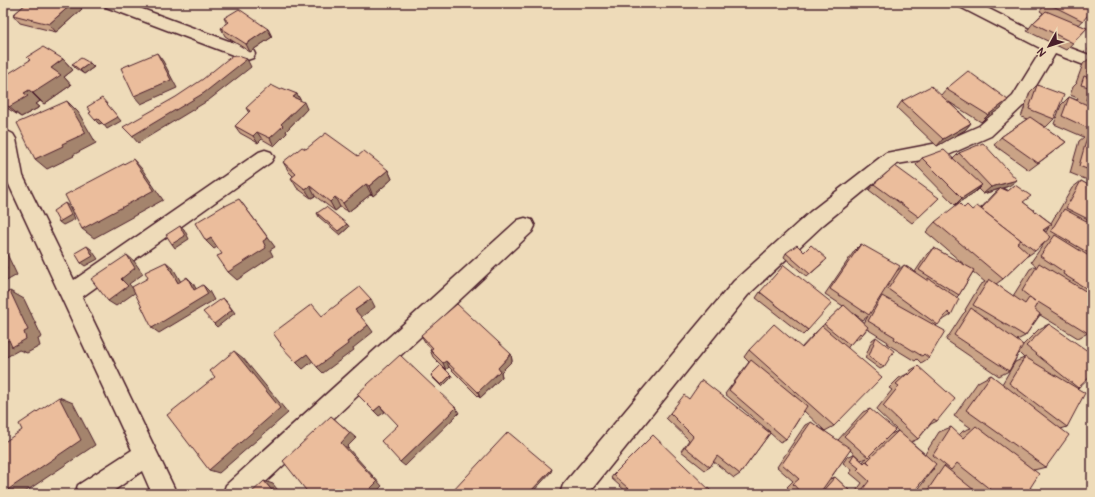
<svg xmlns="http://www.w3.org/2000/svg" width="1095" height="497" viewBox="0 0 1095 497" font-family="Pangolin,sans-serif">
	<rect width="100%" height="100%" fill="#eedbb9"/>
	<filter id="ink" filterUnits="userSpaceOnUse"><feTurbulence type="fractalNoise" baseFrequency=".025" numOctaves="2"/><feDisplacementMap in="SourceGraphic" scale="8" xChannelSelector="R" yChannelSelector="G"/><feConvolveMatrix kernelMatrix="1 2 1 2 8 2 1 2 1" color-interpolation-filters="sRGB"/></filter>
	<g filter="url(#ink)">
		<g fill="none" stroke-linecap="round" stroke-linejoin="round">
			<path fill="#6e8a9c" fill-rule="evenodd" d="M422,3h7l3,2 -3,2z"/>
			<g stroke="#4a1f2b" stroke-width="3">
				<g id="street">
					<path d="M103,3h23l127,47 2,4 -2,4 -6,2 -6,-2 -135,-51z"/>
					<path d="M957,3h20l80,40 35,13v12l-37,-14 -30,50 -34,32 -45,20 -49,8 -73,60 -76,71 -160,199h-28l3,-9 171,-204 76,-69 76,-59 57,-11 36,-16 34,-30 29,-47 -82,-42z"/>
					<path d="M3,129l10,5 3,5 7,37 51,104 185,-128 6,-2 6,2 3,5 -3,5 -189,135 95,197h-25l-10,-23 -33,23h-34l3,-9 54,-35 -127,-274 -2,-10z"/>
					<path d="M525,218l7,2 3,6 -3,6 -279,262h-30l3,-9 292,-265z"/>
				</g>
			</g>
			<use href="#street" fill="#eedbb9" fill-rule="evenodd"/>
		</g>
		<g fill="#caa386" stroke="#4a1f2b" fill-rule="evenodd">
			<path d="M27,3h50l5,6 -26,23 -36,-9 -7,-8z"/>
			<path d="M1045,3h46l1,7 -13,15 8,3 -21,22 -39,-19 6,-8 10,-10 -3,-2 6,-8z"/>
			<path d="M224,18l44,11 4,8 -22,15 -25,-16 -4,-8 6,-4z"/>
			<path d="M1092,45v7l-4,-2z"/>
			<path d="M1092,56v123l-2,2 -20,-8 9,-32 5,-4 -30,-13 7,-19 8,-8 8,3 1,-2 -8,-3 3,-8 4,-4h-1l7,-19z"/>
			<path d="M63,59l10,11 -9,7 7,8 -27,19 -4,-3 -4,3 4,3 -19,10 -14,-9 -4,-4v-27z"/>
			<path d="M72,64l22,3 -10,7 -9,-6z"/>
			<path d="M1037,85l17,34 -8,8 -6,-3 26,18 -9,7 -28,21 -35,-25 7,-8 26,-18 -6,-2 9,-25z"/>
			<path d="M946,89l55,19 -20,14 -32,-20 22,21 -6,7 -28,16 -40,-38 5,-7 39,-6z"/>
			<path d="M281,90l16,4 3,6 7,9 -21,22 1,2 -13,13 -12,-7 -4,4 -18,-10 -5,-7 14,-13 -3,-5z"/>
			<path d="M306,149l52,7 30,14 4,9 -19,17 -2,-2 -23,18 -8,-5 -5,4 -20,-15 -4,2 -14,-10 -6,-10 2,-2 -4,-4 -6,-10z"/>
			<path d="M959,153l50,33 -6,2 5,3 7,-6 8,17 28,21 4,-7 2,-2 15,-26 9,-7 11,6v139l-4,7 -10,5 -38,-23 -15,21 -8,4 6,5 16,-16 10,-5 29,64 -1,1 -10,38 -6,2 -15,38 -12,3 -4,18 9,6h-124l17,-24 2,-1 -1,-1 -21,26h-58l8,-11 -12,-10 2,-3 -9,-7 4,-6 7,-3 9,8 3,-4 -5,2 -11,-10 -20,29 5,-2 18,17h-59l-7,-7 6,-6 -16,-14 28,-42 6,-3 29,20 -2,-2 25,-28 7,-3 21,25 7,-3 2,2 -24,-23 16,-20 -3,-2 10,-10 8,-4 4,-4 7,-4 19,55 -6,3 -13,15 -7,3 14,12 14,-22 12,-5 8,8 4,-4 8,-3 -17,-12 24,-34 13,-7 11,9 13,-22 9,-4 -5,-5 -10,18 -10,5 -53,-36 17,-26 3,-3 -1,-1 15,-25 5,-3 -12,-10 -14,23 -2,2 -6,18 -8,5h-1l-6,6 -7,32 -8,5 -4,-4 -2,2 -28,-17 1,-2 -21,-13 -5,6 -6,5 -1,-1 -7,8 -14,79 -9,5 -21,-20 -18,28 -6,3 -10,-9 -30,41 -6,4 -21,-17 -3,6 -5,3 -24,-19 8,-11 -23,-22 4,-5 19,-14 81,33 -45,-38 24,-32 -5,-5 5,-7 52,-2 14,-15 28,-27 -18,-12 30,-44 6,-6 36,27 7,-6 11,7 12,-18 7,-6 32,18 -40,-34 9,-10 29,-14 8,2 9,-2 13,-14 6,-5 -17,5 -5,-5 -3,3 -20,13 -39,-40 6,-7 31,1zM1049,227l-3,5 -2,-1zM1045,242l-14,20 5,4 -6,3 -17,27 -17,-12 7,-5 23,-22 9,-6zM853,313l10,7 5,-4 -4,7z"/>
			<path d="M874,184l65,14 -27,25 -43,-33z"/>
			<path d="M317,213l30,11 2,3 -9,8 -21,-18z"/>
			<path d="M804,252l20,10 -17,15 -23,-20 2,-4z"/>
			<path d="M760,292l48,38 -5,5 -47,-37z"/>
			<path d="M421,335l90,19 1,7 -11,11 1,5 -22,21 -31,-31 -3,3 -13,-13 -3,-7 1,-1 -6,-7z"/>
			<path d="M876,337l8,30 -4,2 -15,-11 7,-18z"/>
			<path d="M431,375h20l1,2 -10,10 -10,-10z"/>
			<path d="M613,475l101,19h-85l-18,-16z"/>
		</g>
		<g fill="#a4846d" stroke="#4a1f2b">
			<path d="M73,3h4l5,6 -26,23 -7,-8z"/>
			<path d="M268,29l4,8 -22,15 -4,-8z"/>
			<path d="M157,53l6,8 14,27 -36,16 -7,-8z"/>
			<path d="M63,59l10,11 -9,7 7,8 -27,19 -11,-11 18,-25z"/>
			<path d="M247,59l4,8 -42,33 -71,43 -6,-7z"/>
			<path d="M90,63l4,4 -10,7 -4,-4z"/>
			<path d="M29,90l11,11 -4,3 4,3 -19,10 -12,-10 15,-14z"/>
			<path d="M297,94l4,7 -8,-4z"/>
			<path d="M1008,100l-7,8 -20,14 7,-7z"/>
			<path d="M67,101l11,11 18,31 -23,12 1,1 -27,13 -12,-10 27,-15z"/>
			<path d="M105,102l16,19 -14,8 -3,-4z"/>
			<path d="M304,102l3,7 -21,22 1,2 -13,13 -4,-8 11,-14z"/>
			<path d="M98,119l4,4 -3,1 -4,-4z"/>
			<path d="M971,123l-6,7 -28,16 6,-7z"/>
			<path d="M257,132l5,7 -4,4 -5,-7z"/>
			<path d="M133,159l9,10 21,31 -69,38 -12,-9z"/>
			<path d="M388,170l4,9 -19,17 -4,-10z"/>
			<path d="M1017,180l-8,6 -26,8 8,-7z"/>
			<path d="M366,184l5,10 -23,18 -5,-9z"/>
			<path d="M982,185l-7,7 -20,13 7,-7z"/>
			<path d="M310,186l5,10 -4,2 -6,-9z"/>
			<path d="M335,197l5,10 -5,4 -5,-9z"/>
			<path d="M239,199l36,48 -5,3 3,6 -36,24 -9,-8z"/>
			<path d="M65,203l5,4 5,12 -12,6 -4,-3z"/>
			<path d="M347,224l2,3 -9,8 -2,-4z"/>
			<path d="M180,226l4,3 5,10 -14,9 -3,-4z"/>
			<path d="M211,238l8,8 -5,3 -8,-8z"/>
			<path d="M87,246l4,3 7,10 -13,7 -4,-3z"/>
			<path d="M3,251l4,3 10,21 -14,8z"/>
			<path d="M127,255l7,6 9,13 -14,10 7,8 -20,14 -8,-5 13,-22z"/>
			<path d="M166,262l7,6 12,21 -7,-6z"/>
			<path d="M187,277l6,6 7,13 -6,-6z"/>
			<path d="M203,285l6,6 5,9 -55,33 -7,-5z"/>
			<path d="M10,291l14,8 18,38 -4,2 2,7 -13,7 -8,-3 -16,9v-16z"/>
			<path d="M223,298l3,3 9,12 -18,14 -3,-3z"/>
			<path d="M371,299l4,8 -15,11 -5,-8z"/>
			<path d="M368,325l5,7 -20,16 1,2 -31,23 -6,-6z"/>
			<path d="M234,351l9,7 45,55 -69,60 -10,-3z"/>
			<path d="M307,354l7,6 -11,9 -7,-7z"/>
			<path d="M511,354l1,7 -11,11 1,5 -22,21 -2,-6 20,-24z"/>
			<path d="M446,361l3,6 -3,3 -3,-7z"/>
			<path d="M451,375l1,2 -10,10 -1,-2z"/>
			<path d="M59,397l14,6 22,42 -73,49h-19v-1z"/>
			<path d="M380,406l5,6 -6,4 -5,-5z"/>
			<path d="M456,408l3,5 -54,53 -5,-4z"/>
			<path d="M331,416l25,22 -9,9 35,39 -8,8h-9l-24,-51z"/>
			<path d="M552,469l-1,3 -20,22h-3z"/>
			<path d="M264,481l9,3 8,10h-6z"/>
		</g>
		<g fill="#ebbd9c" stroke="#4a1f2b">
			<path d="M27,3h46l-24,21 -36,-9z"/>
			<path d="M1047,3h44l1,1v6l-9,11z"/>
			<path d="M239,9l29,20 -22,15 -25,-16 8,-6 -5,-4z"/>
			<path d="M1046,11l41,17 -14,15 -40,-20z"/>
			<path d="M43,47l20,12 -12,9 10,7 -28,18 -4,-3 -5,3 4,3 -19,11 -6,-5v-25l27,-17 -3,-3z"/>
			<path d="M157,53l14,27 -37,16 -13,-28z"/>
			<path d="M235,55l12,4 -43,34 -72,43 -9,-9 53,-30 27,-18 26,-21z"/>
			<path d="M81,58l9,5 -10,7 -8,-6z"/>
			<path d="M1092,60v14l-4,-2z"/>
			<path d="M968,71l40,29 -20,15 -42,-26z"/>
			<path d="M1084,76l8,3v23l-6,-2 3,-13 -8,-2z"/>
			<path d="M271,85l10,5 1,-2 15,6 -4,3 11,5 -23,22 2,2 -13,12 -13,-6 -4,4 -18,-10 15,-15 -4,-3z"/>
			<path d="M1037,85l27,10 -10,24 -25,-10z"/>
			<path d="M931,86l40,37 -28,16 -41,-38z"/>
			<path d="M1069,97l23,10v23l-30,-14z"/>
			<path d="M102,98l16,19 -14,8 -6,-6 -3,1 -6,-7 2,-1 -4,-5z"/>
			<path d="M67,101l19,32 -24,11 1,2 -28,13 -18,-36z"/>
			<path d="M1030,117l36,25 -28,21 -37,-26z"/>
			<path d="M326,133l32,23 6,-5 24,19 -19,16 -3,-2 -23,19 -8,-6 -5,5 -20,-16 -5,3 -14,-11 5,-4 -13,-12 19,-15 4,2z"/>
			<path d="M1088,134l4,1v36l-13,-5z"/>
			<path d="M983,143l34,37 -26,7 -32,-34z"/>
			<path d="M944,150l38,35 -20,13 -40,-40z"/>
			<path d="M133,159l21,31 -72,39 -17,-34z"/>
			<path d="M895,166l44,32 -20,19 -45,-33z"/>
			<path d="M1081,181l11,6v34l-26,-13z"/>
			<path d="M1015,185l16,11 -8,6 29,22 -9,6 8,7 -16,14 -54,-42 20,-21 7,3z"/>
			<path d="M239,199l29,39 -5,3 3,7 -38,24 -11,-16 5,-2 -11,-16 -5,3 -11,-18 30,-18v1z"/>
			<path d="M65,203l6,12 -12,7 -6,-11z"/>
			<path d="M959,203l5,5 3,-3 5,5 5,-4 44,34 -4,3 12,11 -26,25 -68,-57z"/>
			<path d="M326,207l21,17 -9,7 -21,-18z"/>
			<path d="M1064,209l28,15v31l-41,-24z"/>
			<path d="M180,226l5,10 -13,8 -6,-9z"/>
			<path d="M1055,235l37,23v34l-29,-18 1,-2 -24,-16z"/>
			<path d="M861,244l39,22 -31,49 -39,-26z"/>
			<path d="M797,245l7,7 7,-7 16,14 -17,15 -24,-21z"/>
			<path d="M87,246l6,10 -12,7 -6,-10z"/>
			<path d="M934,248l40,22 -15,25 -40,-25z"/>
			<path d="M127,255l8,13 -14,11 7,7 -20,15 -17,-22z"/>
			<path d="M3,260l4,9 -4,2z"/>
			<path d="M166,262l12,21 9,-6 7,13 9,-5 5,9 -56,34 -20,-41 16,-9 -3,-6z"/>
			<path d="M1039,263l53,32v31l-4,7 -50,-31 -4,7 6,5 -15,22 -52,-31 16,-26 36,25 4,-6 6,3 -13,-10z"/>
			<path d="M784,265l48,38 -24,27 -48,-38z"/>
			<path d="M904,265l24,16v-3l31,21 -8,16 -3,-3 -10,13 -50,-36z"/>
			<path d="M360,287l11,12 -16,11 13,15 -21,17 1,2 -31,23 -10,-13 -11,8 -16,-17 1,-1 -8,-11 39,-29 10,12z"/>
			<path d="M10,291l18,39 -4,2 2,7 -14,8 -3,-7 -6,3v-48z"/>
			<path d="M882,296l63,35 -16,27 -5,-4 -2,2 -28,-17 1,-2 -27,-16z"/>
			<path d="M223,298l9,12 -18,14 -11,-12z"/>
			<path d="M457,304l54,50 -13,14 2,3 -22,21 -32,-31 -3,2 -13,-13 3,-2 -12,-13z"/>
			<path d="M844,305l24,22 -6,8 -2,-2 -10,12 -26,-21z"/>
			<path d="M971,308l52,37 -14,26 -55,-36z"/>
			<path d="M774,324l28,24 20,-22 60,51 -48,49 -85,-76z"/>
			<path d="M1049,324l43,30v21l-14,13 -52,-42z"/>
			<path d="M876,337l18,14 -10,16 -15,-11z"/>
			<path d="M234,351l46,57 -71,62 -42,-55 48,-38 -5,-6z"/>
			<path d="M400,355l56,53 -56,54 -19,-21 17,-16 -18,-19 -6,5 -17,-17z"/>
			<path d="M1025,357l60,36 -18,34 -58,-44z"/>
			<path d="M751,360l56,46 -21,33 -57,-49z"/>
			<path d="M441,365l10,10 -10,10 -10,-10z"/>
			<path d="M918,366l37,33 -18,22 -3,-2 -16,20 -35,-33 16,-20 -3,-2 11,-10 2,1z"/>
			<path d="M991,375l78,60 -23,32 -80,-57z"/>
			<path d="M702,380l68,53 -30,41 -23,-18 -7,11 -25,-20 8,-11 -23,-23 14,-18 5,4z"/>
			<path d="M59,397l22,43 -78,53v-50l19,-13 -3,-6z"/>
			<path d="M870,409l25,21 -27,27 -24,-21z"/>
			<path d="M331,416l19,17 -9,10 36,39 -12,12h-56l-26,-33z"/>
			<path d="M811,422l40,27 -32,45h-17l-9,-10 6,-5 -17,-15z"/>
			<path d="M976,426l63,48 -9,14 9,6h-43l-39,-31 -6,7 -18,-15 18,-28 12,11z"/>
			<path d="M898,431l38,33 -24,30h-53l10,-13 -12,-11 2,-2 -9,-7 4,-7 10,9 2,-2 4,3 -3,-3z"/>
			<path d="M508,432l44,37 -24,25h-76l-1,-1z"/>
			<path d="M653,435l61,59h-79l-22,-19z"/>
			<path d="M944,466l35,28h-54z"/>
			<path d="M835,477l18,17h-33z"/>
			<path d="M264,481l11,13h-25z"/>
		</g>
	</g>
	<rect width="1095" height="497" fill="none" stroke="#eedbb9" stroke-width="16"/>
	<rect x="8" y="8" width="1079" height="481" fill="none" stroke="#4a1f2b" stroke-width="1.5" filter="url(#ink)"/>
	<g transform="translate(1049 46) rotate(231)" stroke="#eedbb9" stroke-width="3" paint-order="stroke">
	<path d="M0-3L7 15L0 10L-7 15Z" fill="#4a1f2b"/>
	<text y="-6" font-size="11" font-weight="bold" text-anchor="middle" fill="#4a1f2b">N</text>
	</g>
</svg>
